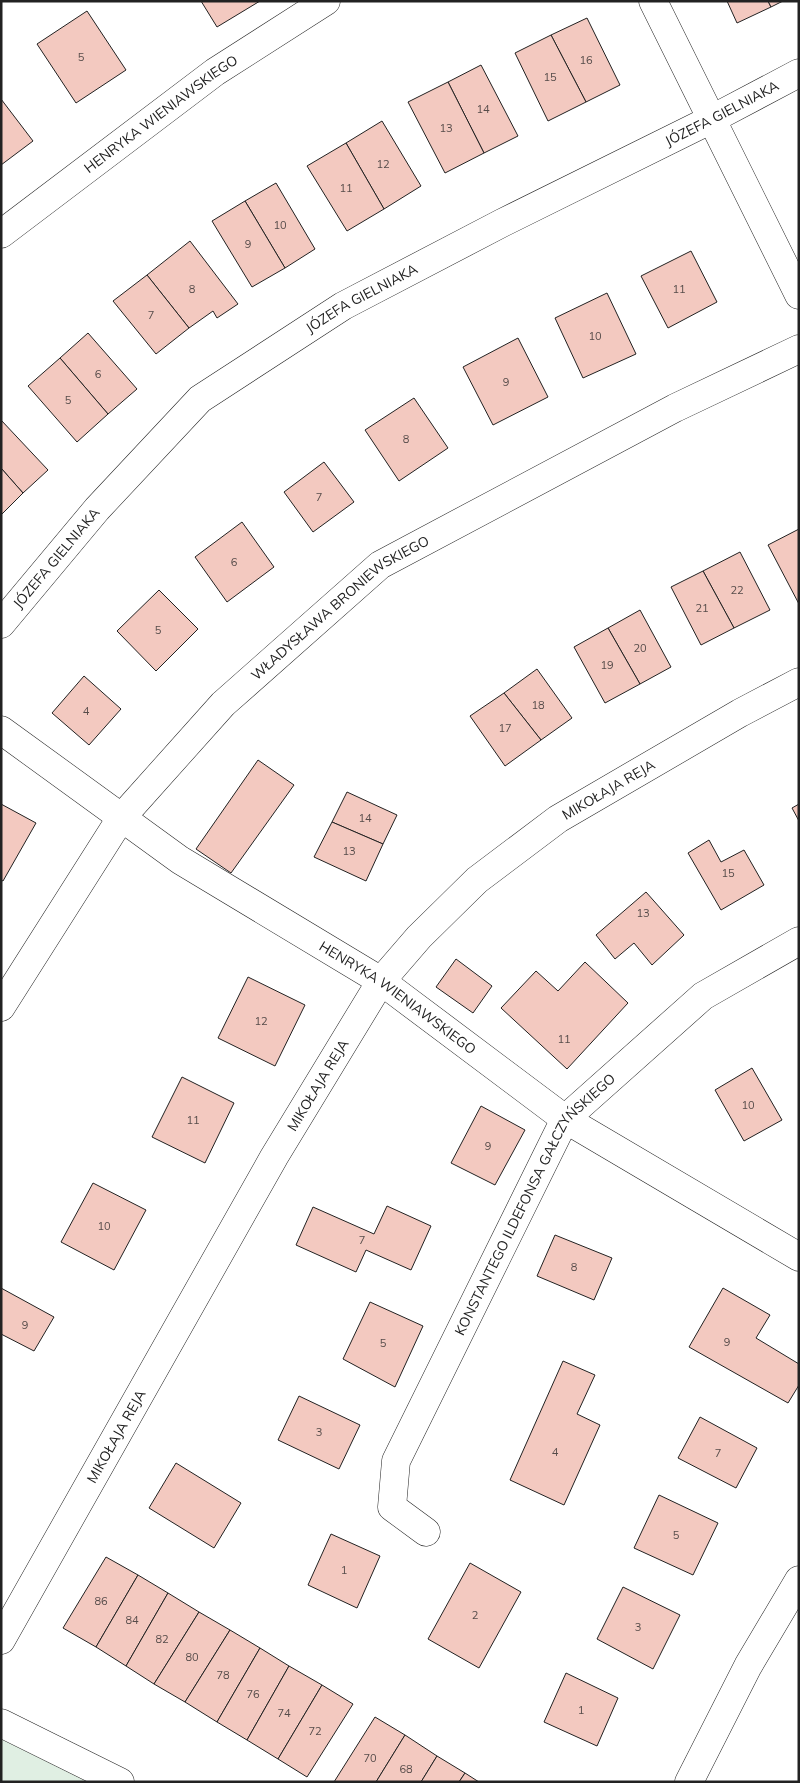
<svg xmlns="http://www.w3.org/2000/svg" width="800" height="1783" viewBox="0 0 800 1783" font-family="Mulish,sans-serif">
	<rect width="100%" height="100%" fill="#fff"/>
	<path fill="#e0efe3" stroke="#6f6f6f" d="M1,1724l117,58h-117z"/>
	<g fill="#f3c9c0" stroke="#222">
		<path d="M201,1h59l-43,26z"/>
		<path d="M727,1h41l3,6 -34,16z"/>
		<path d="M768,1h15l-12,6z"/>
		<path d="M87,11l39,59 -50,33 -39,-59z"/>
		<path d="M587,18l33,67 -34,17 -35,-67z"/>
		<path d="M551,35l35,67 -38,19 -33,-68z"/>
		<path d="M481,65l37,71 -34,17 -36,-71z"/>
		<path d="M448,82l36,71 -39,20 -37,-71z"/>
		<path d="M1,99l32,42 -32,24z"/>
		<path d="M382,121l39,65 -37,23 -38,-66z"/>
		<path d="M346,143l38,66 -37,22 -40,-65z"/>
		<path d="M276,183l39,66 -30,19 -40,-67z"/>
		<path d="M245,201l40,67 -33,19 -40,-66z"/>
		<path d="M190,241l48,63 -21,14 -4,-7 -24,17 -42,-53z"/>
		<path d="M691,251l26,51 -49,26 -27,-52z"/>
		<path d="M147,275l42,53 -33,26 -43,-53z"/>
		<path d="M607,293l29,61 -53,24 -28,-60z"/>
		<path d="M88,333l49,56 -29,25 -48,-56z"/>
		<path d="M518,338l30,59 -55,28 -30,-58z"/>
		<path d="M60,358l48,56 -31,28 -49,-56z"/>
		<path d="M414,398l34,50 -49,33 -34,-51z"/>
		<path d="M1,420l47,50 -25,23 -22,-25z"/>
		<path d="M324,462l30,40 -41,30 -29,-40z"/>
		<path d="M1,468l22,25 -22,22z"/>
		<path d="M242,522l32,45 -47,35 -32,-45z"/>
		<path d="M799,529v75l-31,-59z"/>
		<path d="M740,552l30,58 -36,18 -31,-57z"/>
		<path d="M703,571l31,57 -33,17 -30,-58z"/>
		<path d="M159,590l39,39 -42,42 -39,-40z"/>
		<path d="M640,610l31,57 -31,17 -32,-56z"/>
		<path d="M608,628l32,56 -35,19 -31,-56z"/>
		<path d="M537,669l35,49 -31,22 -37,-47z"/>
		<path d="M84,676l37,33 -32,36 -37,-32z"/>
		<path d="M504,693l37,47 -36,26 -35,-50z"/>
		<path d="M258,760l36,25 -63,88 -35,-24z"/>
		<path d="M347,792l50,23 -14,29 -51,-22z"/>
		<path d="M1,804l35,19 -33,58 -2,-1z"/>
		<path d="M799,804v17l-7,-13z"/>
		<path d="M332,822l51,22 -17,37 -52,-24z"/>
		<path d="M709,840l12,22 23,-12 20,35 -43,25 -33,-57z"/>
		<path d="M646,892l38,43 -32,30 -18,-22 -19,16 -19,-24z"/>
		<path d="M456,959l36,27 -19,27 -37,-26z"/>
		<path d="M585,962l43,41 -61,66 -66,-61 35,-37 22,20z"/>
		<path d="M248,977l57,28 -30,61 -57,-28z"/>
		<path d="M752,1068l30,52 -38,21 -29,-51z"/>
		<path d="M182,1077l52,26 -29,60 -53,-26z"/>
		<path d="M481,1106l44,24 -30,55 -44,-22z"/>
		<path d="M93,1183l53,27 -32,60 -53,-28z"/>
		<path d="M387,1206l44,20 -20,44 -45,-20 -10,22 -60,-27 17,-38 61,27z"/>
		<path d="M555,1235l57,23 -18,42 -57,-24z"/>
		<path d="M1,1288l53,29 -20,34 -33,-17z"/>
		<path d="M723,1288l47,27 -14,23 43,26v21l-11,18 -99,-56z"/>
		<path d="M370,1302l53,24 -28,61 -52,-28z"/>
		<path d="M563,1361l32,14 -18,39 23,11 -36,80 -54,-25z"/>
		<path d="M299,1396l61,29 -21,44 -61,-29z"/>
		<path d="M700,1417l57,31 -21,40 -58,-30z"/>
		<path d="M176,1463l65,40 -27,45 -65,-40z"/>
		<path d="M659,1495l59,28 -25,52 -59,-27z"/>
		<path d="M331,1534l49,22 -23,52 -49,-23z"/>
		<path d="M106,1557l32,18 -42,72 -33,-19z"/>
		<path d="M470,1563l51,29 -42,76 -51,-29z"/>
		<path d="M138,1575l30,18 -42,73 -30,-19z"/>
		<path d="M623,1587l57,28 -27,54 -56,-30z"/>
		<path d="M168,1593l31,19 -45,72 -28,-18z"/>
		<path d="M199,1612l31,18 -45,72 -31,-18z"/>
		<path d="M230,1630l30,18 -43,74 -32,-20z"/>
		<path d="M260,1648l29,18 -42,74 -30,-18z"/>
		<path d="M289,1666l33,19 -44,74 -31,-19z"/>
		<path d="M566,1673l52,25 -21,48 -53,-24z"/>
		<path d="M322,1685l31,19 -46,73 -29,-18z"/>
		<path d="M375,1717l30,18 -29,47h-42z"/>
		<path d="M405,1735l32,21 -16,26h-45z"/>
		<path d="M437,1756l28,17 -6,9h-38z"/>
		<path d="M465,1773l14,9h-20z"/>
	</g>
	<g fill="none" stroke-linecap="round" stroke-linejoin="round">
		<g stroke="#222" stroke-width="29">
			<g id="minor">
				<path d="M653,1l146,294"/>
				<path id="s1" d="M1,234l214,-162 111,-71"/>
				<path id="s2" d="M1,624l96,-115 103,-110 143,-93 159,-83 208,-103 89,-47"/>
				<path id="s3" d="M1,730l179,130 201,121 184,138 234,138"/>
				<path id="s4" d="M1,1007l120,-189 102,-114 157,-139 295,-157 124,-59"/>
				<path id="s5" d="M426,1532l-34,-25 4,-46 169,-342 138,-123 96,-55"/>
				<path id="s6" d="M1,1640l273,-483 107,-176 38,-44 58,-57 81,-61 182,-106 59,-31"/>
				<path d="M1,1723l119,59"/>
				<path d="M689,1782l59,-116 51,-86"/>
			</g>
		</g>
		<use href="#minor" stroke="#fff" stroke-width="28"/>
	</g>
	<g text-anchor="middle" stroke-width="4" stroke-linejoin="round" paint-order="stroke">
		<g font-size="11" fill="#564c4a">
			<text x="81" y="61">5</text>
			<text x="586" y="64">16</text>
			<text x="550" y="81">15</text>
			<text x="483" y="113">14</text>
			<text x="446" y="132">13</text>
			<text x="383" y="168">12</text>
			<text x="346" y="192">11</text>
			<text x="280" y="229">10</text>
			<text x="248" y="248">9</text>
			<text x="192" y="293">8</text>
			<text x="679" y="293">11</text>
			<text x="151" y="319">7</text>
			<text x="595" y="340">10</text>
			<text x="98" y="378">6</text>
			<text x="506" y="386">9</text>
			<text x="68" y="404">5</text>
			<text x="406" y="443">8</text>
			<text x="319" y="501">7</text>
			<text x="234" y="566">6</text>
			<text x="737" y="594">22</text>
			<text x="702" y="612">21</text>
			<text x="158" y="634">5</text>
			<text x="640" y="652">20</text>
			<text x="607" y="669">19</text>
			<text x="538" y="709">18</text>
			<text x="86" y="715">4</text>
			<text x="505" y="732">17</text>
			<text x="365" y="822">14</text>
			<text x="349" y="855">13</text>
			<text x="728" y="877">15</text>
			<text x="643" y="917">13</text>
			<text x="261" y="1025">12</text>
			<text x="564" y="1043">11</text>
			<text x="748" y="1109">10</text>
			<text x="193" y="1124">11</text>
			<text x="488" y="1150">9</text>
			<text x="104" y="1230">10</text>
			<text x="362" y="1244">7</text>
			<text x="574" y="1271">8</text>
			<text x="25" y="1329">9</text>
			<text x="727" y="1346">9</text>
			<text x="383" y="1347">5</text>
			<text x="319" y="1436">3</text>
			<text x="555" y="1456">4</text>
			<text x="718" y="1457">7</text>
			<text x="676" y="1539">5</text>
			<text x="344" y="1574">1</text>
			<text x="101" y="1605">86</text>
			<text x="475" y="1619">2</text>
			<text x="132" y="1624">84</text>
			<text x="638" y="1631">3</text>
			<text x="162" y="1643">82</text>
			<text x="192" y="1661">80</text>
			<text x="223" y="1679">78</text>
			<text x="253" y="1698">76</text>
			<text x="581" y="1714">1</text>
			<text x="284" y="1717">74</text>
			<text x="315" y="1735">72</text>
			<text x="370" y="1762">70</text>
			<text x="406" y="1773">68</text>
		</g>
		<g font-size="14" fill="#222" stroke="#fff">
			<text dy="5" stroke="none"><textPath href="#s2" startOffset="896">JÓZEFA GIELNIAKA</textPath></text>
			<text dy="5" stroke="none"><textPath href="#s1" startOffset="200">HENRYKA WIENIAWSKIEGO</textPath></text>
			<text dy="5" stroke="none"><textPath href="#s2" startOffset="491">JÓZEFA GIELNIAKA</textPath></text>
			<text dy="5" stroke="none"><textPath href="#s2" startOffset="86">JÓZEFA GIELNIAKA</textPath></text>
			<text dy="5" stroke="none"><textPath href="#s4" startOffset="529">WŁADYSŁAWA BRONIEWSKIEGO</textPath></text>
			<text dy="5" stroke="none"><textPath href="#s6" startOffset="1060">MIKOŁAJA REJA</textPath></text>
			<text dy="5" stroke="none"><textPath href="#s3" startOffset="479">HENRYKA WIENIAWSKIEGO</textPath></text>
			<text dy="5" stroke="none"><textPath href="#s6" startOffset="639">MIKOŁAJA REJA</textPath></text>
			<text dy="5" stroke="none"><textPath href="#s5" startOffset="382">KONSTANTEGO ILDEFONSA GAŁCZYŃSKIEGO</textPath></text>
			<text dy="5" stroke="none"><textPath href="#s6" startOffset="234">MIKOŁAJA REJA</textPath></text>
		</g>
	</g>
	<rect width="800" height="1783" fill="none" stroke="#222222" stroke-width="5"/>
</svg>
